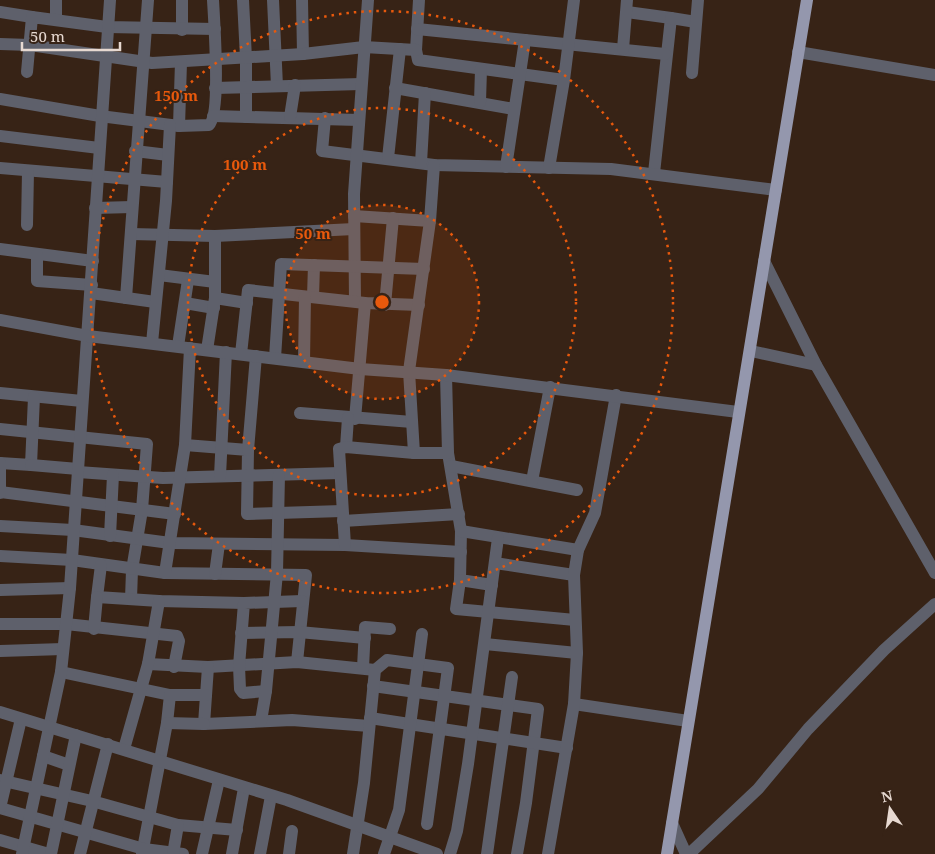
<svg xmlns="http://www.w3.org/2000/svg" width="935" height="854" viewBox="0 0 935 854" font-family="'Noto Serif',serif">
	<rect width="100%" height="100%" fill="#372316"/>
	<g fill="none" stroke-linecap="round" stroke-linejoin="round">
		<g stroke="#5e606b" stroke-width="12">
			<path d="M243,0l3,58v59"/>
			<path d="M273,0l4,86"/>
			<path d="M302,0l1,54"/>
			<path d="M419,0l-3,50 2,10 146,20"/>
			<path d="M0,12l32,5"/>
			<path d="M627,12l44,6 -17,155"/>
			<path d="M671,18l25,4"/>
			<path d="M56,19v-19"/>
			<path d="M417,29l248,25"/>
			<path d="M182,30v-30"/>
			<path d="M0,44l30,1 122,18 151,-9 61,-7 52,3"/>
			<path d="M623,49l4,-49"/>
			<path d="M798,52l137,23"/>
			<path d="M27,72l5,-55 75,10 108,2"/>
			<path d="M692,73l6,-73"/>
			<path d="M215,88l146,-4"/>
			<path d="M395,88l119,21"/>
			<path d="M0,99l100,17 79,10 30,-1c12,-10 5,-106 4,-125"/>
			<path d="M480,102l1,-33"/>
			<path d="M213,116l146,4"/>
			<path d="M290,117l5,-32"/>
			<path d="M325,118l-3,33 112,14 177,4 165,21"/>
			<path d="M179,126l2,-64"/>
			<path d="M0,136l99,12"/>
			<path d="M135,151l33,4"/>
			<path d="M388,158l12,-109"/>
			<path d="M421,163l4,-70"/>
			<path d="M506,167l19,-127"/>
			<path d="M0,168l167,14"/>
			<path d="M549,168l15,-88 10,-80"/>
			<path d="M95,208l37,-1"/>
			<path d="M354,216l76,5"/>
			<path d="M27,225l1,-54"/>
			<path d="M131,234l84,2 139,-7"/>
			<path d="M0,249l93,12"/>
			<path d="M37,255v26l55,4"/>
			<path d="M764,261l52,104 119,208"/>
			<path d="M159,275l56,7"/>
			<path d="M91,293l64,9"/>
			<path d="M313,297l1,-32"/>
			<path d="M126,298l22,-298"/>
			<path d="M215,298l32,5"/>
			<path d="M355,301l-1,-107 14,-194"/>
			<path d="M185,303l29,5"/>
			<path d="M385,305l8,-87"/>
			<path d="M152,343l14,-142 4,-76"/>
			<path d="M178,346l10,-66"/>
			<path d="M207,350l8,-52v-62"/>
			<path d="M751,351l65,14"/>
			<path d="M241,354l7,-64 117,13 54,2"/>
			<path d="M275,358l6,-94 143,5"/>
			<path d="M304,362l1,-65"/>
			<path d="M446,375l2,78 13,78 -1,49 32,5"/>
			<path d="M0,393l82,8"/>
			<path d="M300,413l112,9"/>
			<path d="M355,419l10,-116"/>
			<path d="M0,429l147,15 -5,66 -10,60 -1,29"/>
			<path d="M185,445l63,5 -1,64 95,-3"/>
			<path d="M346,447l2,-29"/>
			<path d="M248,450l8,-94"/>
			<path d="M414,453l-5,-82 21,-150 4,-56"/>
			<path d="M0,463l31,2 3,-68"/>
			<path d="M31,465l47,4"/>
			<path d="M451,466l126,24"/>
			<path d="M78,472l85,6 177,-5"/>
			<path d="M220,476l6,-124"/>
			<path d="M532,481l18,-94"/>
			<path d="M0,492l175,22"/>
			<path d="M0,493v-30"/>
			<path d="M343,521l116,-7"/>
			<path d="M0,526l73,4 97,13 175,2 116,7"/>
			<path d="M461,531l117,19"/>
			<path d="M110,536l3,-61"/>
			<path d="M345,545l-6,-96 7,-2 68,6h34"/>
			<path d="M0,556l72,4 93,13 141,2 -9,87"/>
			<path d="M495,563l79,12"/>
			<path d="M101,565l-4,32 62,4 85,2"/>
			<path d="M165,573l20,-128 5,-97"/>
			<path d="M215,574l4,-30"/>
			<path d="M460,580l-4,29 119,11"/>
			<path d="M0,590l70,-2"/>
			<path d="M0,624h66l111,12 2,5 -5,26"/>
			<path d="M94,629l3,-32"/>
			<path d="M241,633l58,-1 66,6"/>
			<path d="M485,644l92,9"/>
			<path d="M0,651l63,-2"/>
			<path d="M148,664l60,3 89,-5 78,8"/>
			<path d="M208,667l-4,57 88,-4 77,6"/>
			<path d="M363,668l2,-41 25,2"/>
			<path d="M61,672l109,23 -3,28 -25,131"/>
			<path d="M373,686l165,23 -12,94 -9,51"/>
			<path d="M266,691l-23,2 -3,-4 -1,-23 5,-63 58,-2"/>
			<path d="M170,695h36"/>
			<path d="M574,704l114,17"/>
			<path d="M370,718l197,30"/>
			<path d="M261,721l5,-30 11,-118 2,-98"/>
			<path d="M167,723l37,1"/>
			<path d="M124,749l24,-85 11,-63"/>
			<path d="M43,756l26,9"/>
			<path d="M0,780l92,21 86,24 59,5"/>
			<path d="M0,808l144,41 39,5"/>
			<path d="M0,808l21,-89"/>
			<path d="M0,840l49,14"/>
			<path d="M22,854l39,-182 9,-84 40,-588"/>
			<path d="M51,854l25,-119"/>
			<path d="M80,854l28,-110"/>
			<path d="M173,854l5,-29"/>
			<path d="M202,854l17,-74"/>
			<path d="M232,854l12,-66"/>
			<path d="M260,854l11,-58"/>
			<path d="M289,854l3,-23"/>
			<path d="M353,854l11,-71 11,-113 12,-10 61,8 -21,156"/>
			<path d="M384,854l15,-44 23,-176"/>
			<path d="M450,854l7,-23 11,-67 30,-226"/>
			<path d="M487,854l25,-177"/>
			<path d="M548,854l26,-150 3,-51 -3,-78 4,-25 17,-37 21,-118"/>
			<path d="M689,854l69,-65 50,-60 76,-79 51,-46"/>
		</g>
		<g stroke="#5e606b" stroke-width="12">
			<path d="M0,320l88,16 272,33 86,6 292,37"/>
			<path d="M0,712l287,88 150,54"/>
			<path d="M672,823l14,31"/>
		</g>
		<path stroke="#9497ad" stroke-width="12" d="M667,854l140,-854"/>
	</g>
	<circle cx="382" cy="302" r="97" fill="#e8590c" fill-opacity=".12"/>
	<g fill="none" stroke="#e8590c" stroke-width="2.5" stroke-dasharray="2.5 5">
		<circle cx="382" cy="302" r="97"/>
		<circle cx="382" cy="302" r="194"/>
		<circle cx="382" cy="302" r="291"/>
	</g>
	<circle cx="382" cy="302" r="8" fill="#e8590c" stroke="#372316" stroke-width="2.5"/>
	<g font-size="15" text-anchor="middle" font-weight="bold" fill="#e8590c" stroke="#372316" stroke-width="4" stroke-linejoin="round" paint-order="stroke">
		<text x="176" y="101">150 m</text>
		<text x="245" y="170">100 m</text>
		<text x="313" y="239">50 m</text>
	</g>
	<g transform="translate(890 809) rotate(347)" stroke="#372316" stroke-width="4" paint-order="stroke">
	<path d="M0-4L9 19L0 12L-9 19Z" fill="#e7d9d1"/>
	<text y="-8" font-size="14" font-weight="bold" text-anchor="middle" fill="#e7d9d1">N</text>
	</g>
	<path d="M22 42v8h98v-8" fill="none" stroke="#e7d9d1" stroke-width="2.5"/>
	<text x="30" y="42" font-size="15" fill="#e7d9d1" stroke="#372316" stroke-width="4" paint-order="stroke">50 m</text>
</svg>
